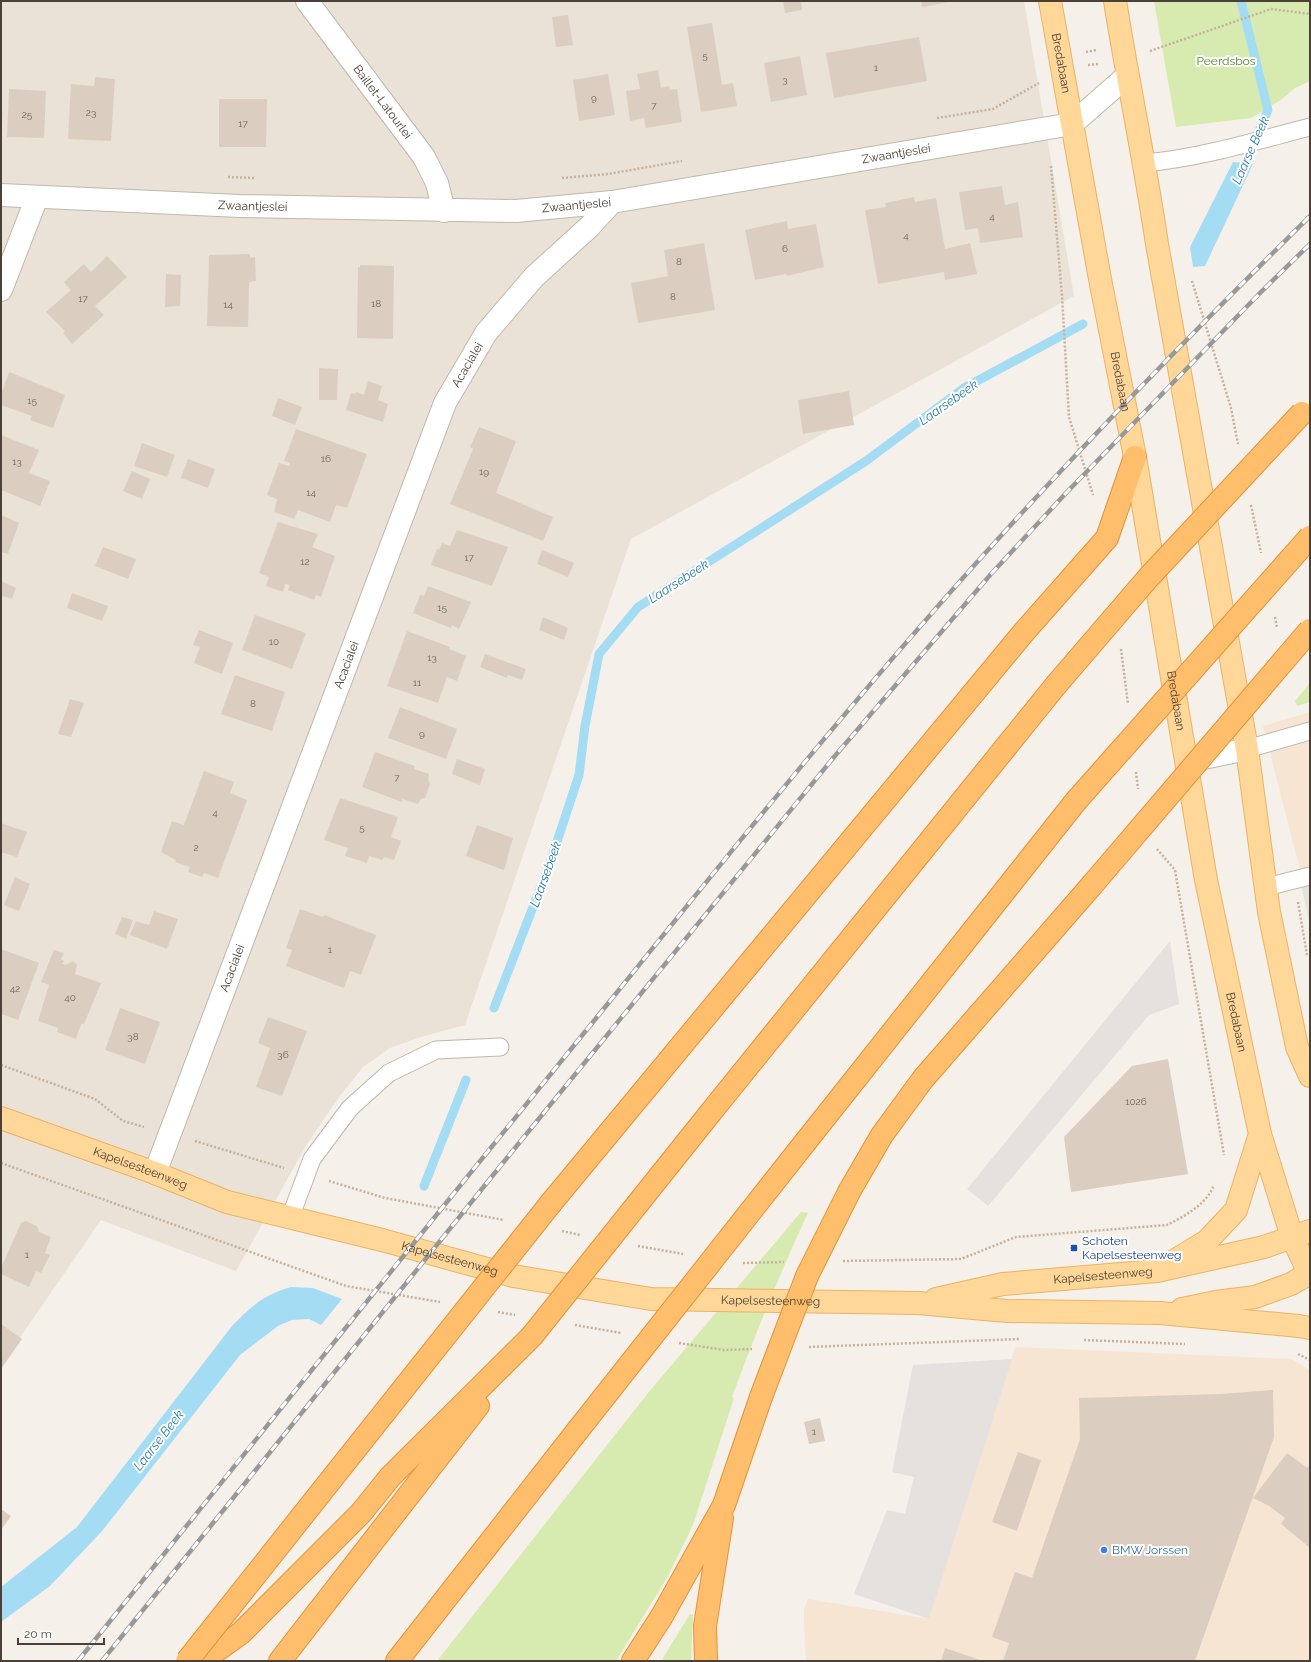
<svg xmlns="http://www.w3.org/2000/svg" width="1311" height="1662" viewBox="0 0 1311 1662" font-family="Raleway,sans-serif">
	<rect width="100%" height="100%" fill="#f5f0ea"/>
	<path fill="#eae2d7" d="M1,1h1023l50,295 -443,243 -166,486 -41,11 -34,12 -27,19 -24,30 -32,47 -71,127 -135,-51 -100,145z"/>
	<g fill="#f7e5d4">
		<path d="M1310,712v196l-47,-182z"/>
		<path d="M1015,1347l276,12 19,11v291h-504l-2,-36v-15l4,-11 121,20z"/>
	</g>
	<g fill="#d7ebb1">
		<path d="M1154,1h156v80l-15,7 -14,12 -30,18 -75,9z"/>
		<path d="M1310,683v19l-13,4 -2,-5z"/>
		<path d="M801,1212l7,1c-28,60 -53,122 -76,184l2,1 -41,127 -26,53 -51,83h-179l211,-268z"/>
		<path d="M690,1614l3,1 -2,46h-30z"/>
	</g>
	<g fill="#e4e1de">
		<path d="M1310,876v51l-10,-48z"/>
		<path d="M1170,941l9,63 -30,11 -161,191 -21,-17z"/>
		<path d="M1012,1359l-83,260 -75,-25 33,-84 18,4 9,-37 -22,-5 21,-107z"/>
	</g>
	<g fill="#a4dcf4">
		<path d="M1233,162l20,2 -48,102 -12,1 -3,-20z"/>
		<path d="M291,1287l22,1 29,11 -21,26 -12,-6 -17,1 -14,6 -38,29 -137,175 -53,56 -49,36v-35l76,-60 155,-201c20,-20 31,-31 59,-39z"/>
	</g>
	<g fill="none" stroke-linecap="round" stroke-linejoin="round">
		<g stroke="#a4dcf4" stroke-width="9">
			<path d="M1241,1l27,109 -27,63"/>
			<path d="M494,1008l56,-145 29,-88 6,-49 14,-72 39,-47 228,-146 98,-73 119,-64"/>
			<path d="M424,1186l42,-106"/>
		</g>
	</g>
	<g fill="#dbcec1">
		<path d="M783,1h18l1,9 -17,3z"/>
		<path d="M921,1h28v1l-27,5z"/>
		<path d="M568,15l5,30 -17,2 -4,-30z"/>
		<path d="M712,23l10,62 11,-2 4,23 -36,6 -14,-85z"/>
		<path d="M919,37l8,44 -93,17 -8,-45z"/>
		<path d="M800,56l7,39 -36,7 -7,-39z"/>
		<path d="M658,70l3,18 8,-2 1,4 7,-1 5,33 -36,6 -2,-10 -14,3 -4,-30 14,-2 -3,-15z"/>
		<path d="M608,74l7,41 -36,6 -6,-41z"/>
		<path d="M95,77l20,2 -4,62 -43,-2 3,-55 23,2z"/>
		<path d="M9,89l37,2 -2,47 -37,-1z"/>
		<path d="M219,99h48l-1,48h-47z"/>
		<path d="M1002,186l3,19 13,-3 5,35 -43,6 -2,-15 -13,2 -6,-38z"/>
		<path d="M914,197l1,5 21,-4 9,51 25,-6 7,31 -32,6 -1,-8 -66,12 -13,-74 21,-3 -1,-4z"/>
		<path d="M787,221l1,8 28,-5 8,43 -37,9 -1,-2 -31,6 -10,-50z"/>
		<path d="M704,243l11,67 -77,13 -7,-40 37,-7 -4,-26z"/>
		<path d="M250,254v4l5,-1 1,24 -7,1 -1,45 -41,-1 2,-71z"/>
		<path d="M107,256l20,21 -32,29 9,9 -32,29 -9,-11 2,-2 -19,-19 25,-22 -7,-8 20,-18 7,8z"/>
		<path d="M360,265l34,1 -1,73 -36,-1 1,-71h2z"/>
		<path d="M166,274l15,1 -1,31 -15,1z"/>
		<path d="M319,368l19,1 -1,31h-18z"/>
		<path d="M9,372l56,23 -12,33 -23,-8 2,-4 -31,-11v-10z"/>
		<path d="M368,381l14,5 -4,14 10,4 -5,18 -37,-12 5,-17 5,1v-2l8,3z"/>
		<path d="M849,391l5,34 -51,9 -5,-34z"/>
		<path d="M278,398l24,9 -7,18 -23,-9z"/>
		<path d="M479,427l37,14 -20,52 57,24 -10,24 -93,-37 23,-55 -3,-2z"/>
		<path d="M296,429l71,25 -20,54 -11,-3 -6,17 -32,-12 -4,9 -20,-7 3,-13 -10,-4 12,-32 10,3 1,-3 -6,-2z"/>
		<path d="M1,435l38,15 -10,23 21,8 -10,25 -39,-16z"/>
		<path d="M142,443l33,12 -8,22 -33,-11z"/>
		<path d="M188,459l27,10 -7,19 -27,-10z"/>
		<path d="M132,471l18,8 -8,20 -19,-8z"/>
		<path d="M1,515l18,8 -11,31 -7,-2z"/>
		<path d="M278,522l40,12 -6,13 23,9 -14,41 -5,-2 -2,5 -26,-10 2,-5 -5,-1 -2,8 -17,-6 3,-9 -10,-4z"/>
		<path d="M457,530l51,17 -16,39 -61,-21 6,-16 2,1 3,-7 8,3z"/>
		<path d="M103,547l33,12 -8,20 -33,-13z"/>
		<path d="M542,550l32,13 -6,14 -31,-13z"/>
		<path d="M1,581l15,7 -4,11 -9,-3 -2,4z"/>
		<path d="M428,586l43,16 -12,27 -7,-4 -1,3 -38,-15 7,-18 4,1z"/>
		<path d="M72,593l36,13 -6,15 -35,-13z"/>
		<path d="M255,615l51,18 -14,36 -50,-19z"/>
		<path d="M543,617l25,11 -4,12 -25,-10z"/>
		<path d="M199,630l34,13 -11,31 -28,-11 6,-16 -7,-2z"/>
		<path d="M407,631l43,16 -1,2 17,7 -9,25 -10,-4 -9,26 -51,-17z"/>
		<path d="M485,654l41,15 -4,11 -14,-5 -1,3 -27,-11z"/>
		<path d="M235,675l50,17 -13,39 -51,-17z"/>
		<path d="M70,699l14,4 -13,34 -13,-3z"/>
		<path d="M400,707l57,22 -11,30 -58,-21z"/>
		<path d="M375,752l40,14 -1,3 15,5 -1,5 2,5 -5,14 -4,1 -3,5 -16,-5v3l-40,-15z"/>
		<path d="M457,759l28,10 -5,16 -28,-11z"/>
		<path d="M204,771l30,11 -4,11 17,7 -29,78 -14,-5 -2,4 -14,-5 2,-5 -15,-5 1,-2 -15,-8 11,-31 12,4z"/>
		<path d="M340,798l58,19 -7,20 10,4 -7,19 -10,-3 -2,3 -13,-4 -2,7 -22,-7 3,-8 -24,-8z"/>
		<path d="M1,823l26,9 -10,25 -16,-5z"/>
		<path d="M477,825l36,13 -9,32 -38,-14z"/>
		<path d="M15,877l15,7 -11,27 -15,-6z"/>
		<path d="M300,909l23,8 1,-2 52,20 -15,40 -11,-4 -6,17 -58,-22 6,-16 -6,-2z"/>
		<path d="M154,911l24,8 -11,30 -37,-14 6,-14 13,4z"/>
		<path d="M122,917l11,3 -7,19 -11,-5z"/>
		<path d="M1,949l38,14 -21,57 -17,-6z"/>
		<path d="M54,950l10,3 -3,6 3,2 -2,3 4,1 7,-4 4,4 -2,9 26,9 -17,41h-3l-5,15 -19,-7 1,-4 -20,-7 11,-36 -8,-3z"/>
		<path d="M120,1008l40,14 -15,42 -40,-14z"/>
		<path d="M268,1017l39,14 -25,65 -26,-9 14,-39 -12,-5z"/>
		<path d="M1168,1059l20,115 -117,18 -7,-55 68,-71z"/>
		<path d="M26,1221l11,5 2,6 12,5 -6,16 5,2 -9,18 -5,-2 -7,16 -28,-13v-6l20,-45z"/>
		<path d="M1,1324l21,15 -21,30z"/>
		<path d="M1273,1390l1,47 -79,224h-192l6,-18 -17,-6 23,-65 17,6 48,-139 -1,-41 142,-4z"/>
		<path d="M820,1418l5,23 -16,3 -5,-22z"/>
		<path d="M1018,1452l23,8 -24,71 -25,-9z"/>
		<path d="M1287,1453l19,14h4v81l-29,-24 4,-6 -16,-12 -16,-8z"/>
		<path d="M1,1509l10,7 -10,14z"/>
		<path d="M945,1648l38,13h-42z"/>
	</g>
	<g fill="none" stroke-linecap="round" stroke-linejoin="round">
		<g stroke="#c1b7ab" stroke-width="19">
			<g id="service">
				<path d="M1145,163c56,-5 110,-22 165,-36"/>
				<path d="M1247,749l63,-18"/>
				<path d="M1266,887l44,-11"/>
				<path d="M290,1218l22,-59 38,-51 39,-35 47,-23 64,-3"/>
			</g>
		</g>
		<g stroke="#c1b7ab" stroke-width="24">
			<g id="minor">
				<path id="s1" d="M307,1l117,156 13,26 7,28"/>
				<path id="s2" d="M1,195l239,11 276,5 96,-9 460,-78 55,-48"/>
				<path d="M1,290l36,-93"/>
				<path d="M1189,761l58,-12"/>
				<path id="s3" d="M155,1173l290,-770 41,-70 48,-56 55,-50 23,-25"/>
			</g>
		</g>
		<g stroke="#e9b364" stroke-width="24">
			<g id="primary">
				<path id="s4" d="M1050,1l50,278 35,178 71,423 54,254 32,103 18,38"/>
				<path d="M1115,1c13,81 30,162 42,243l90,505 22,163 28,135 13,29"/>
				<path id="s5" d="M1,1118l154,55 72,29 155,38 131,36 138,23 267,4 89,8 153,2 139,13 11,2"/>
				<path d="M1174,1261l33,-20 29,-31 24,-76"/>
				<path id="s6" d="M936,1299l67,-15 154,-13 107,-24 46,-16"/>
				<path d="M1182,1309l34,-7 39,-5 36,-13 19,-11"/>
			</g>
		</g>
		<g stroke="#e49134" stroke-width="24">
			<g id="motorway">
				<path d="M711,1112l345,-427"/>
				<path d="M807,1140l269,-339"/>
				<path d="M850,1190l32,-55 41,-56 169,-194"/>
				<path d="M551,1203l473,-571 83,-94 28,-81"/>
				<path d="M202,1661l39,-28 120,-120 29,-36 142,-141"/>
				<path d="M280,1661l198,-255"/>
				<path d="M397,1661l181,-231"/>
				<path d="M633,1661l29,-45 62,-111 37,-108"/>
				<path d="M706,1661l-1,-35 17,-108"/>
			</g>
		</g>
		<g stroke="#c4b19c" stroke-width="2.5" stroke-dasharray="2 2" stroke-linecap="butt">
			<path d="M1150,51l121,-42 39,5"/>
			<path d="M1086,52l11,-2"/>
			<path d="M1088,65l11,-1"/>
			<path d="M937,118l56,-9 46,-26"/>
			<path d="M1051,166l11,130 7,121 24,78"/>
			<path d="M228,177l27,1"/>
			<path d="M562,178l46,-4 74,-13"/>
			<path d="M1192,281l39,127 7,36"/>
			<path d="M1251,505l10,48"/>
			<path d="M1275,617l2,11"/>
			<path d="M1121,649l7,55"/>
			<path d="M1136,772l2,17"/>
			<path d="M1157,849l18,21 49,285"/>
			<path d="M1298,902l9,53"/>
			<path d="M1,1065l94,34 28,22 21,6"/>
			<path d="M195,1141l89,27"/>
			<path d="M1,1163l345,123 94,16"/>
			<path d="M329,1181l56,17 119,22"/>
			<path d="M562,1231l18,4"/>
			<path d="M638,1246l45,8"/>
			<path d="M843,1261l118,-2 55,-22 151,-12c18,-9 40,-21 47,-40"/>
			<path d="M743,1263l41,-1"/>
			<path d="M498,1312l17,3"/>
			<path d="M575,1325l46,8"/>
			<path d="M1084,1340l101,4"/>
			<path d="M679,1343l45,7 28,-1"/>
			<path d="M809,1347l211,-8"/>
			<path d="M1298,1354l12,6"/>
		</g>
		<use href="#service" stroke="#fff" stroke-width="17"/>
		<use href="#minor" stroke="#fff" stroke-width="22"/>
		<use href="#primary" stroke="#ffd799" stroke-width="22"/>
		<use href="#motorway" stroke="#ffbe6b" stroke-width="22"/>
		<g stroke="#989898" stroke-width="4.5">
			<g id="rail">
				<path d="M78,1661c171,-213 342,-427 515,-639 126,-156 252,-313 386,-462 106,-118 218,-232 331,-344"/>
				<path d="M102,1661l400,-497 332,-407 157,-183 76,-82 193,-199 50,-49"/>
			</g>
		</g>
		<use href="#rail" stroke="#fff" stroke-width="3" stroke-dasharray="9" stroke-linecap="butt"/>
		<g stroke="#e49134" stroke-width="24" stroke-linecap="butt">
			<g id="motorway-bridge">
				<path d="M1056,685l92,-107 154,-165"/>
				<path d="M1076,801l234,-264"/>
				<path d="M1092,885l218,-255"/>
				<path d="M532,1336l179,-224"/>
				<path d="M761,1397l46,-121 43,-86"/>
				<path d="M578,1430l229,-290"/>
				<path d="M187,1661l364,-458"/>
			</g>
		</g>
		<use href="#motorway-bridge" stroke="#ffbe6b" stroke-width="22"/>
	</g>
	<rect fill="#1a4fb4" stroke="#fff" stroke-width="1.5" x="1070" y="1244" width="8" height="8" rx="2"/>
	<circle fill="#3f7fe0" stroke="#fff" stroke-width="1.5" cx="1104" cy="1550" r="4"/>
	<g text-anchor="middle" stroke-width="4" stroke-linejoin="round" paint-order="stroke">
		<g font-size="10" fill="#6e645a">
			<text x="705" y="59">5</text>
			<text x="876" y="71">1</text>
			<text x="785" y="83">3</text>
			<text x="594" y="101">9</text>
			<text x="654" y="109">7</text>
			<text x="91" y="116">23</text>
			<text x="27" y="118">25</text>
			<text x="243" y="127">17</text>
			<text x="992" y="220">4</text>
			<text x="906" y="239">4</text>
			<text x="785" y="252">6</text>
			<text x="679" y="265">8</text>
			<text x="673" y="300">8</text>
			<text x="83" y="302">17</text>
			<text x="376" y="307">18</text>
			<text x="228" y="308">14</text>
			<text x="32" y="404">15</text>
			<text x="326" y="462">16</text>
			<text x="17" y="465">13</text>
			<text x="484" y="475">19</text>
			<text x="311" y="496">14</text>
			<text x="469" y="561">17</text>
			<text x="305" y="565">12</text>
			<text x="442" y="611">15</text>
			<text x="274" y="645">10</text>
			<text x="432" y="661">13</text>
			<text x="417" y="686">11</text>
			<text x="253" y="707">8</text>
			<text x="422" y="737">9</text>
			<text x="397" y="781">7</text>
			<text x="215" y="816">4</text>
			<text x="362" y="831">5</text>
			<text x="196" y="851">2</text>
			<text x="330" y="953">1</text>
			<text x="15" y="992">42</text>
			<text x="70" y="1001">40</text>
			<text x="133" y="1040">38</text>
			<text x="283" y="1058">36</text>
			<text x="1136" y="1105">1026</text>
			<text x="27" y="1258">1</text>
			<text x="814" y="1435">1</text>
		</g>
		<g font-size="12" fill="#527f27" stroke="#fff">
			<text x="1226" y="65">Peerdsbos</text>
		</g>
		<g font-size="12" fill="#4a4037" stroke="#fff">
			<text dy="4" stroke="none"><textPath href="#s4" startOffset="63">Bredabaan</textPath></text>
			<text dy="4" stroke="none"><textPath href="#s1" startOffset="126">Baillet-Latourlei</textPath></text>
			<text dy="4" stroke="none"><textPath href="#s2" startOffset="900">Zwaantjeslei</textPath></text>
			<text dy="4" stroke="none"><textPath href="#s2" startOffset="576">Zwaantjeslei</textPath></text>
			<text dy="4" stroke="none"><textPath href="#s2" startOffset="252">Zwaantjeslei</textPath></text>
			<text dy="4" stroke="none"><textPath href="#s3" startOffset="867">Acacialei</textPath></text>
			<text dy="4" stroke="none"><textPath href="#s4" startOffset="387">Bredabaan</textPath></text>
			<text dy="4" stroke="none"><textPath href="#s3" startOffset="543">Acacialei</textPath></text>
			<text dy="4" stroke="none"><textPath href="#s4" startOffset="711">Bredabaan</textPath></text>
			<text dy="4" stroke="none"><textPath href="#s3" startOffset="219">Acacialei</textPath></text>
			<text dy="4" stroke="none"><textPath href="#s4" startOffset="1038">Bredabaan</textPath></text>
			<text dy="4" stroke="none"><textPath href="#s5" startOffset="148">Kapelsesteenweg</textPath></text>
			<text dy="4" stroke="none"><textPath href="#s5" startOffset="471">Kapelsesteenweg</textPath></text>
			<text dy="4" stroke="none"><textPath href="#s6" startOffset="169">Kapelsesteenweg</textPath></text>
			<text dy="4" stroke="none"><textPath href="#s5" startOffset="796">Kapelsesteenweg</textPath></text>
		</g>
		<g font-size="12" fill="#164399" stroke="#fff" text-anchor="start">
			<text x="1082" y="1245">Schoten<tspan x="1082" dy="14">Kapelsesteenweg</tspan></text>
		</g>
		<g font-size="12" fill="#366cbe" stroke="#fff" text-anchor="start">
			<text x="1112" y="1554">BMW Jorssen</text>
		</g>
		<g font-size="13" font-style="italic" fill="#267ba2" stroke="#fff">
			<text transform="translate(1250 150) rotate(-66)" y="5">Laarse Beek</text>
			<text transform="translate(948 402) rotate(-35)" y="5">Laarsebeek</text>
			<text transform="translate(678 581) rotate(-33)" y="5">Laarsebeek</text>
			<text transform="translate(545 874) rotate(-70)" y="5">Laarsebeek</text>
			<text transform="translate(158 1440) rotate(-52)" y="5">Laarse Beek</text>
		</g>
	</g>
	<rect width="1311" height="1662" fill="none" stroke="#4a4037" stroke-width="4"/>
	<path d="M18 1638v6h86v-6" fill="none" stroke="#4a4037" stroke-width="2"/>
	<text x="24" y="1638" font-size="12" fill="#4a4037" stroke="#ffffff" stroke-width="3" paint-order="stroke">20 m</text>
</svg>
